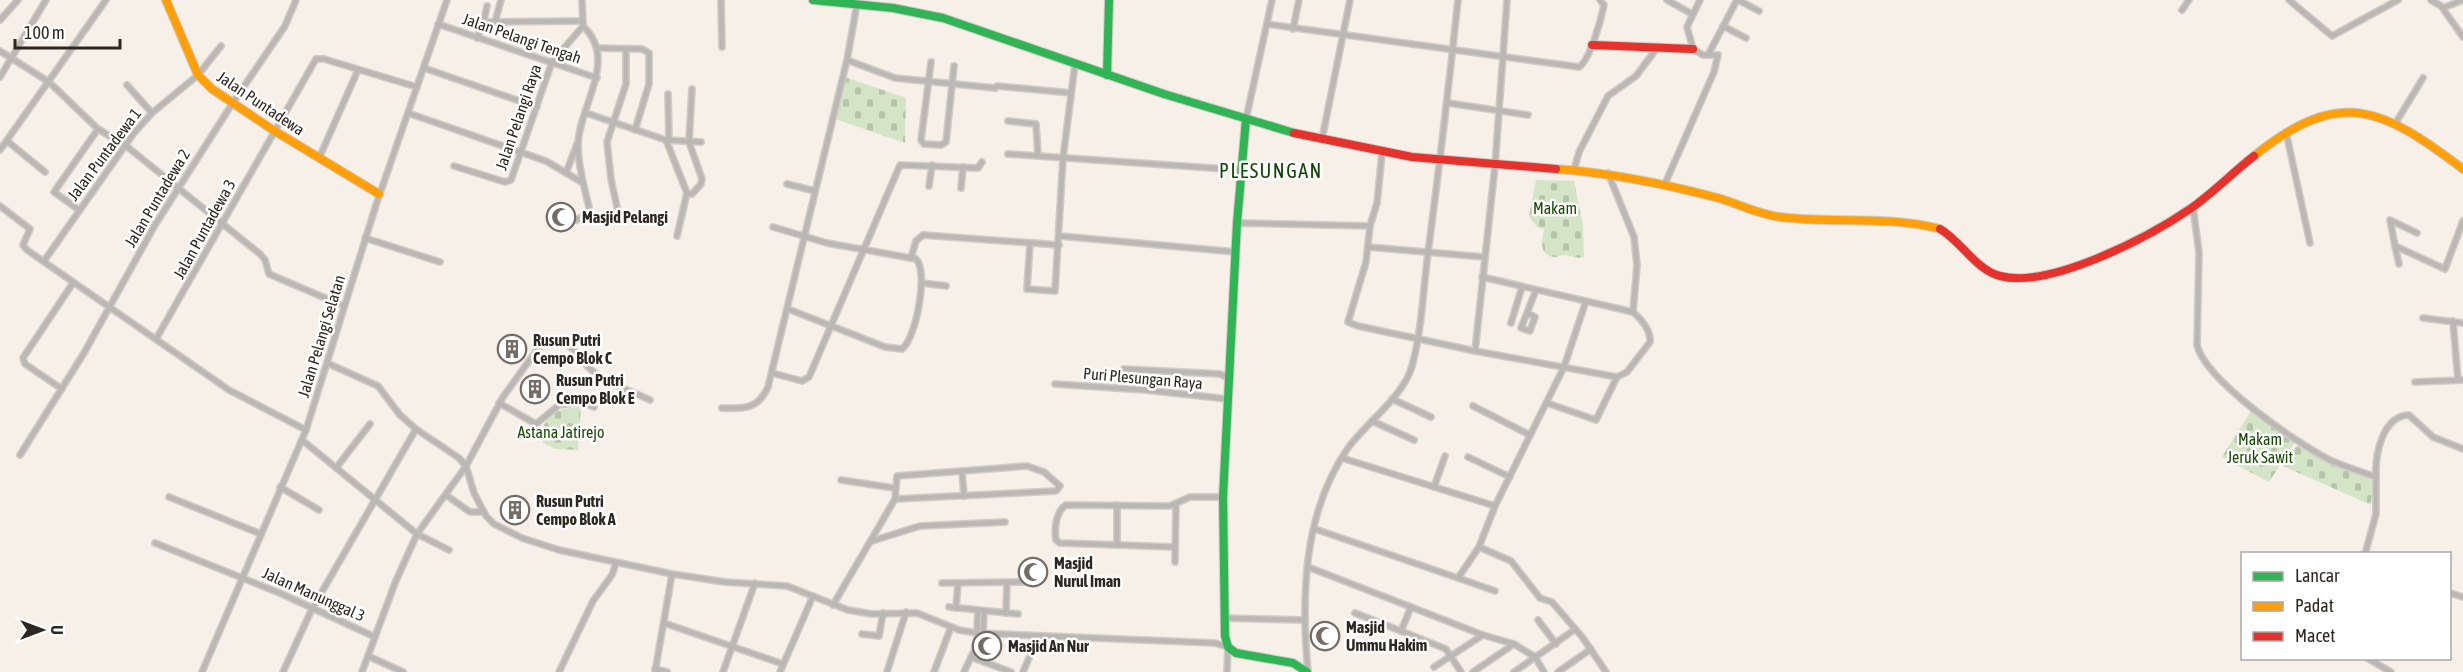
<svg xmlns="http://www.w3.org/2000/svg" width="2463" height="672" viewBox="0 0 2463 672" font-family="'Asap Condensed',sans-serif">
	<defs>
		<pattern id="cemetery-stones" width="16" height="16" patternUnits="userSpaceOnUse" patternTransform="scale(1.5)"><rect width="16" height="16" fill="#d4e4c7"/><path d="M2 7V4a2 2 0 0 1 4 0v3zM10 15v-3a2 2 0 0 1 4 0v3z" fill="#b6c4ab"/></pattern>
	</defs>
	<rect width="100%" height="100%" fill="#f7f0e9"/>
	<g fill="url(#cemetery-stones)">
		<path d="M845,77l61,21 -1,45 -70,-24z"/>
		<path d="M1536,180l38,1 9,45 1,31c-9,2 -12,-1 -19,-2 -4,0 -7,2 -10,2 -17,-1 -13,-17 -11,-28l-7,-2 -8,-11z"/>
		<path d="M581,407l-3,43 -23,-1 -12,-6c-4,-28 14,-35 38,-36z"/>
		<path d="M2251,411l44,31 -26,40 -47,-25z"/>
		<path d="M2297,445l29,16 47,19 -2,25 -88,-39z"/>
	</g>
	<g fill="none" stroke-linecap="round" stroke-linejoin="round">
		<g stroke="#d2ccc6" stroke-width="8">
			<g id="street">
				<path d="M721,0l1,47"/>
				<path d="M1667,0l25,14"/>
				<path d="M1738,0l21,11"/>
				<path d="M2289,0l43,36 66,-36"/>
				<path d="M2431,0l10,6 22,31"/>
				<path d="M2443,8l20,-8"/>
				<path d="M2182,10l7,-10"/>
				<path d="M0,20l18,-20"/>
				<path d="M495,22l6,-22"/>
				<path d="M438,24l159,54"/>
				<path d="M1267,24l312,43c11,-7 22,-47 25,-62l-4,-5"/>
				<path d="M483,25l4,-19"/>
				<path d="M1723,26l23,12"/>
				<path d="M1293,29l6,-29"/>
				<path d="M477,38l6,-13 6,-3 94,-1"/>
				<path d="M597,48l45,1 7,4v31l-14,46"/>
				<path d="M0,51l49,31 49,47 27,16 135,109 5,6 4,14 75,32"/>
				<path d="M1708,55l29,-55"/>
				<path d="M847,60l48,18 100,10"/>
				<path d="M931,62l-10,78 3,4 17,1 5,-3 8,-76"/>
				<path d="M424,68l113,39"/>
				<path d="M0,77l46,-77"/>
				<path d="M127,85l25,28"/>
				<path d="M997,86l74,7"/>
				<path d="M668,94l1,47"/>
				<path d="M1448,103l80,12"/>
				<path d="M408,113l138,48 37,22"/>
				<path d="M586,113l80,27 35,2"/>
				<path d="M1246,119l26,-119"/>
				<path d="M1008,121l28,3 2,32"/>
				<path d="M2395,124l28,-46"/>
				<path d="M2286,132l24,111"/>
				<path d="M1322,139l28,-139"/>
				<path d="M666,140l21,53 5,1 9,-10 1,-5 -13,-37 3,-53"/>
				<path d="M7,141l38,31"/>
				<path d="M0,150l106,-150"/>
				<path d="M1008,154l233,16"/>
				<path d="M320,156l38,-86"/>
				<path d="M454,166l51,16 6,-2 41,-118 31,-36 -1,-26"/>
				<path d="M1574,170l5,-18 29,-56 28,-20 21,-28"/>
				<path d="M566,173l11,-29"/>
				<path d="M1608,173l26,64 3,28 -4,47"/>
				<path d="M787,184l28,7"/>
				<path d="M929,186l3,-21"/>
				<path d="M1664,186l50,-114 4,-17h-15l-10,-6 -6,-22 13,-27"/>
				<path d="M961,188l2,-21"/>
				<path d="M0,206l30,23 -7,16 4,5 202,140 77,40"/>
				<path d="M2193,207l6,45 -2,93c8,35 98,97 131,114 16,8 32,12 48,18v37l-11,40"/>
				<path d="M79,210l-25,-18 44,-63"/>
				<path d="M577,220l10,-7 2,-6c-5,-20 -11,-43 -11,-63 1,-38 41,-84 5,-118"/>
				<path d="M620,221l-9,-42 -4,-37 19,-58v-35"/>
				<path d="M1237,223l133,3 -4,36 -18,60 10,4 117,25 142,26 10,-5 23,-30c1,-12 -8,-22 -17,-30l-151,-35"/>
				<path d="M1370,226l7,-23 5,-50"/>
				<path d="M773,227l54,16 89,16c13,12 0,80 -14,90l-17,-2 -97,-38"/>
				<path d="M677,236l10,-43"/>
				<path d="M1060,236l176,16"/>
				<path d="M365,238l75,24"/>
				<path d="M1030,243l-3,46 28,2 8,-133 12,-94"/>
				<path d="M2395,246l-5,-26 27,13"/>
				<path d="M1368,247l116,10"/>
				<path d="M911,258l5,-17 7,-6 136,10"/>
				<path d="M44,261l90,-128 18,-20 46,-38 23,-29"/>
				<path d="M2399,264l-4,-18 50,23 18,-48"/>
				<path d="M922,283l24,3"/>
				<path d="M1527,313l8,4 -5,14 -9,-3 15,-38"/>
				<path d="M2423,318l40,5"/>
				<path d="M2453,321l5,59"/>
				<path d="M1511,323l11,-36"/>
				<path d="M156,339l160,-280h8l93,28"/>
				<path d="M1475,351l20,-185 12,-166"/>
				<path d="M327,363l51,23 22,29 16,14 43,29 7,8 8,27 12,23 8,8 28,14 37,12 113,24 53,8 62,4 61,24 24,4 45,-1 42,17 18,3 238,10 13,4 -1,25"/>
				<path d="M1124,369l96,5 8,4"/>
				<path d="M772,373l30,8 7,-4 91,-212 78,3 4,-6"/>
				<path d="M2415,382l48,-2"/>
				<path d="M1055,384l90,6 83,9"/>
				<path d="M62,389l-37,-25 -2,-6 50,-75"/>
				<path d="M1392,399l39,18"/>
				<path d="M499,403l37,21 23,-19 23,-3 12,5"/>
				<path d="M1547,403l49,17 21,-43"/>
				<path d="M1473,406l57,29"/>
				<path d="M722,408c23,1 36,1 46,-21l79,-327 10,-56"/>
				<path d="M1372,421l42,19"/>
				<path d="M302,440l115,94 32,16"/>
				<path d="M20,455l64,-102 71,-128 77,-121 53,-78 11,-26"/>
				<path d="M1468,457l42,20"/>
				<path d="M1342,458l153,48"/>
				<path d="M336,468l34,-44"/>
				<path d="M962,471l2,25"/>
				<path d="M2376,477c-1,-22 6,-61 33,-62l24,22 30,12"/>
				<path d="M841,480l53,8"/>
				<path d="M280,487l39,23"/>
				<path d="M1434,487l11,-31"/>
				<path d="M446,495l24,17h14"/>
				<path d="M169,497l92,37"/>
				<path d="M1315,529l143,49 21,-31 16,-41 69,-139 22,-66"/>
				<path d="M872,541l48,-15 85,-4"/>
				<path d="M155,543l127,51 93,43"/>
				<path d="M1117,545v-40"/>
				<path d="M1175,547l-115,-4 -4,-3c-2,-11 0,-29 10,-35l104,1 20,-9h33"/>
				<path d="M1479,547l32,14 29,37 12,4 31,36 23,34"/>
				<path d="M1175,562l1,-57"/>
				<path d="M1308,567l175,68 31,9 21,13 9,15"/>
				<path d="M1458,578l37,13"/>
				<path d="M942,583l81,-1"/>
				<path d="M2450,593l13,4"/>
				<path d="M833,605l62,-106 2,-23 130,-10 17,6 16,14 -4,5 -161,8"/>
				<path d="M949,607l69,7"/>
				<path d="M1411,607l-10,24 45,18 15,23"/>
				<path d="M956,608l2,-25"/>
				<path d="M1006,613l1,-30"/>
				<path d="M1355,613l46,18"/>
				<path d="M1224,618l80,2"/>
				<path d="M1538,620l18,24"/>
				<path d="M664,623l119,41"/>
				<path d="M977,633l1,-23"/>
				<path d="M862,634l17,2 4,-23"/>
				<path d="M983,634l1,-23"/>
				<path d="M368,656l35,16"/>
				<path d="M971,657l40,15"/>
				<path d="M2367,658l24,14"/>
				<path d="M1434,667l49,-32"/>
				<path d="M655,669l12,3"/>
				<path d="M202,672l104,-242 70,-225 71,-205"/>
				<path d="M283,672l29,-63 104,-180"/>
				<path d="M362,672l33,-89 22,-49 49,-68 37,-69 36,-50c9,-6 16,-7 26,-3 12,5 14,15 23,23 15,15 43,24 62,33"/>
				<path d="M559,672l34,-71 19,-26 4,-12"/>
				<path d="M655,672l17,-98"/>
				<path d="M723,672l32,-89"/>
				<path d="M780,672l33,-76"/>
				<path d="M887,672l19,-60"/>
				<path d="M934,672l17,-45"/>
				<path d="M964,672l11,-23 3,-15"/>
				<path d="M1023,672l6,-14"/>
				<path d="M1308,672c-7,-74 -5,-160 40,-224 18,-25 56,-52 64,-82 10,-36 11,-76 16,-113 11,-84 21,-168 30,-253"/>
				<path d="M1473,672l41,-28"/>
				<path d="M1514,672l60,-42"/>
				<path d="M1558,672l33,-23"/>
			</g>
		</g>
		<g stroke="#d2ccc6" stroke-width="10">
			<g id="fast">
				<path d="M813,0l80,8 50,10 221,76 130,39"/>
				<path d="M1107,75l2,-75"/>
				<path d="M1246,119l-9,104 -14,274 2,139 3,11 8,6 57,10 14,9"/>
			</g>
		</g>
		<g stroke="#d2ccc6" stroke-width="10">
			<g id="slow">
				<path d="M166,0l32,75 14,14 61,41 106,64"/>
				<path d="M2254,156c87,-70 128,-48 209,13"/>
				<path d="M1556,169c55,4 109,15 162,29 21,6 39,16 62,19 53,7 108,-2 160,12"/>
			</g>
		</g>
		<g stroke="#d2ccc6" stroke-width="10">
			<g id="jam">
				<path d="M1592,45l101,4"/>
				<path d="M1294,133l118,24 144,12"/>
				<path d="M1940,229c21,12 36,41 60,47 50,13 149,-39 190,-67 23,-16 42,-36 64,-53"/>
			</g>
		</g>
		<use href="#street" stroke="#bbb7b5" stroke-width="5"/>
		<use href="#fast" stroke="#30b455" stroke-width="8"/>
		<use href="#slow" stroke="#ff9f0a" stroke-width="8"/>
		<use href="#jam" stroke="#e5322d" stroke-width="8"/>
	</g>
	<defs>
		<g id="mosque-ring" transform="scale(1.5)"><circle r="9.5" fill="#fff" stroke="#746d67" stroke-width="1.5"/><path d="M3.5-4.9A6 6 0 1 0 3.5 4.9A5 5 0 1 1 3.5-4.9Z" fill="#746d67"/></g>
		<g id="building-ring" transform="scale(1.5)"><circle r="9.5" fill="#fff" stroke="#746d67" stroke-width="1.5"/><path d="M-4-6H4V6H1V3H-1V6H-4ZM-2.5-4.3h1.7v1.8h-1.7ZM.8-4.3h1.7v1.8H.8ZM-2.5-1h1.7V.8h-1.7ZM.8-1h1.7V.8H.8Z" fill="#746d67"/></g>
	</defs>
	<g fill-rule="evenodd">
		<use href="#mosque-ring" x="561" y="217"/>
		<use href="#building-ring" x="512" y="349"/>
		<use href="#building-ring" x="535" y="389"/>
		<use href="#building-ring" x="515" y="510"/>
		<use href="#mosque-ring" x="1033" y="572"/>
		<use href="#mosque-ring" x="1325" y="636"/>
		<use href="#mosque-ring" x="987" y="646"/>
	</g>
	<g text-anchor="middle" stroke-width="5" stroke-linejoin="round" paint-order="stroke">
		<g font-size="16" fill="#2d2721" stroke="#fff">
			<text transform="translate(522 38) rotate(19)" y="6">Jalan Pelangi Tengah</text>
			<text transform="translate(261 103) rotate(34)" y="6">Jalan Puntadewa</text>
			<text transform="translate(518 117) rotate(-71)" y="6">Jalan Pelangi Raya</text>
			<text transform="translate(104 154) rotate(-53)" y="6">Jalan Puntadewa 1</text>
			<text transform="translate(157 198) rotate(-59)" y="6">Jalan Puntadewa 2</text>
			<text transform="translate(204 229) rotate(-61)" y="6">Jalan Puntadewa 3</text>
			<text transform="translate(321 336) rotate(-73)" y="6">Jalan Pelangi Selatan</text>
			<text transform="translate(1143 378) rotate(5)" y="6">Puri Plesungan Raya</text>
			<text transform="translate(314 594) rotate(24)" y="6">Jalan Manunggal 3</text>
		</g>
		<g font-size="16" fill="#1a4805" stroke="#fff">
			<text x="1555" y="214">Makam</text>
			<text x="561" y="438">Astana Jatirejo</text>
			<text x="2260" y="445">Makam<tspan x="2260" dy="18">Jeruk Sawit</tspan></text>
		</g>
		<g font-size="16" font-weight="bold" fill="#2d2721" stroke="#fff" text-anchor="start">
			<text x="582" y="223">Masjid Pelangi</text>
			<text x="533" y="346">Rusun Putri<tspan x="533" dy="18">Cempo Blok C</tspan></text>
			<text x="556" y="386">Rusun Putri<tspan x="556" dy="18">Cempo Blok E</tspan></text>
			<text x="536" y="507">Rusun Putri<tspan x="536" dy="18">Cempo Blok A</tspan></text>
			<text x="1054" y="569">Masjid<tspan x="1054" dy="18">Nurul Iman</tspan></text>
			<text x="1346" y="633">Masjid<tspan x="1346" dy="18">Ummu Hakim</tspan></text>
			<text x="1008" y="652">Masjid An Nur</text>
		</g>
		<g font-size="20" letter-spacing="1.5" fill="#13430a" stroke="#fff">
			<text x="1271" y="178">PLESUNGAN</text>
		</g>
	</g>
	<rect x="2241" y="552" width="210" height="108" fill="#ffffff" stroke="#aba9a6" stroke-width="1.5"/>
	<rect x="2253" y="572" width="30" height="9" fill="#30b455" stroke="#aba9a6" stroke-width="1.5"/>
	<text x="2295" y="582" font-size="18" fill="#2d2721">Lancar</text>
	<rect x="2253" y="602" width="30" height="9" fill="#ff9f0a" stroke="#aba9a6" stroke-width="1.5"/>
	<text x="2295" y="612" font-size="18" fill="#2d2721">Padat</text>
	<rect x="2253" y="632" width="30" height="9" fill="#e5322d" stroke="#aba9a6" stroke-width="1.5"/>
	<text x="2295" y="642" font-size="18" fill="#2d2721">Macet</text>
	<g transform="translate(42 630) rotate(90)" stroke="#ffffff" stroke-width="4.5" paint-order="stroke">
	<path d="M0-4.5L10 22L0 15L-10 22Z" fill="#2d2721"/>
	<text y="-9" font-size="16" font-weight="bold" text-anchor="middle" fill="#2d2721">U</text>
	</g>
	<path d="M15 39v9h105v-9" fill="none" stroke="#2d2721" stroke-width="3"/>
	<text x="24" y="39" font-size="18" fill="#2d2721" stroke="#ffffff" stroke-width="4.5" paint-order="stroke">100 m</text>
</svg>
